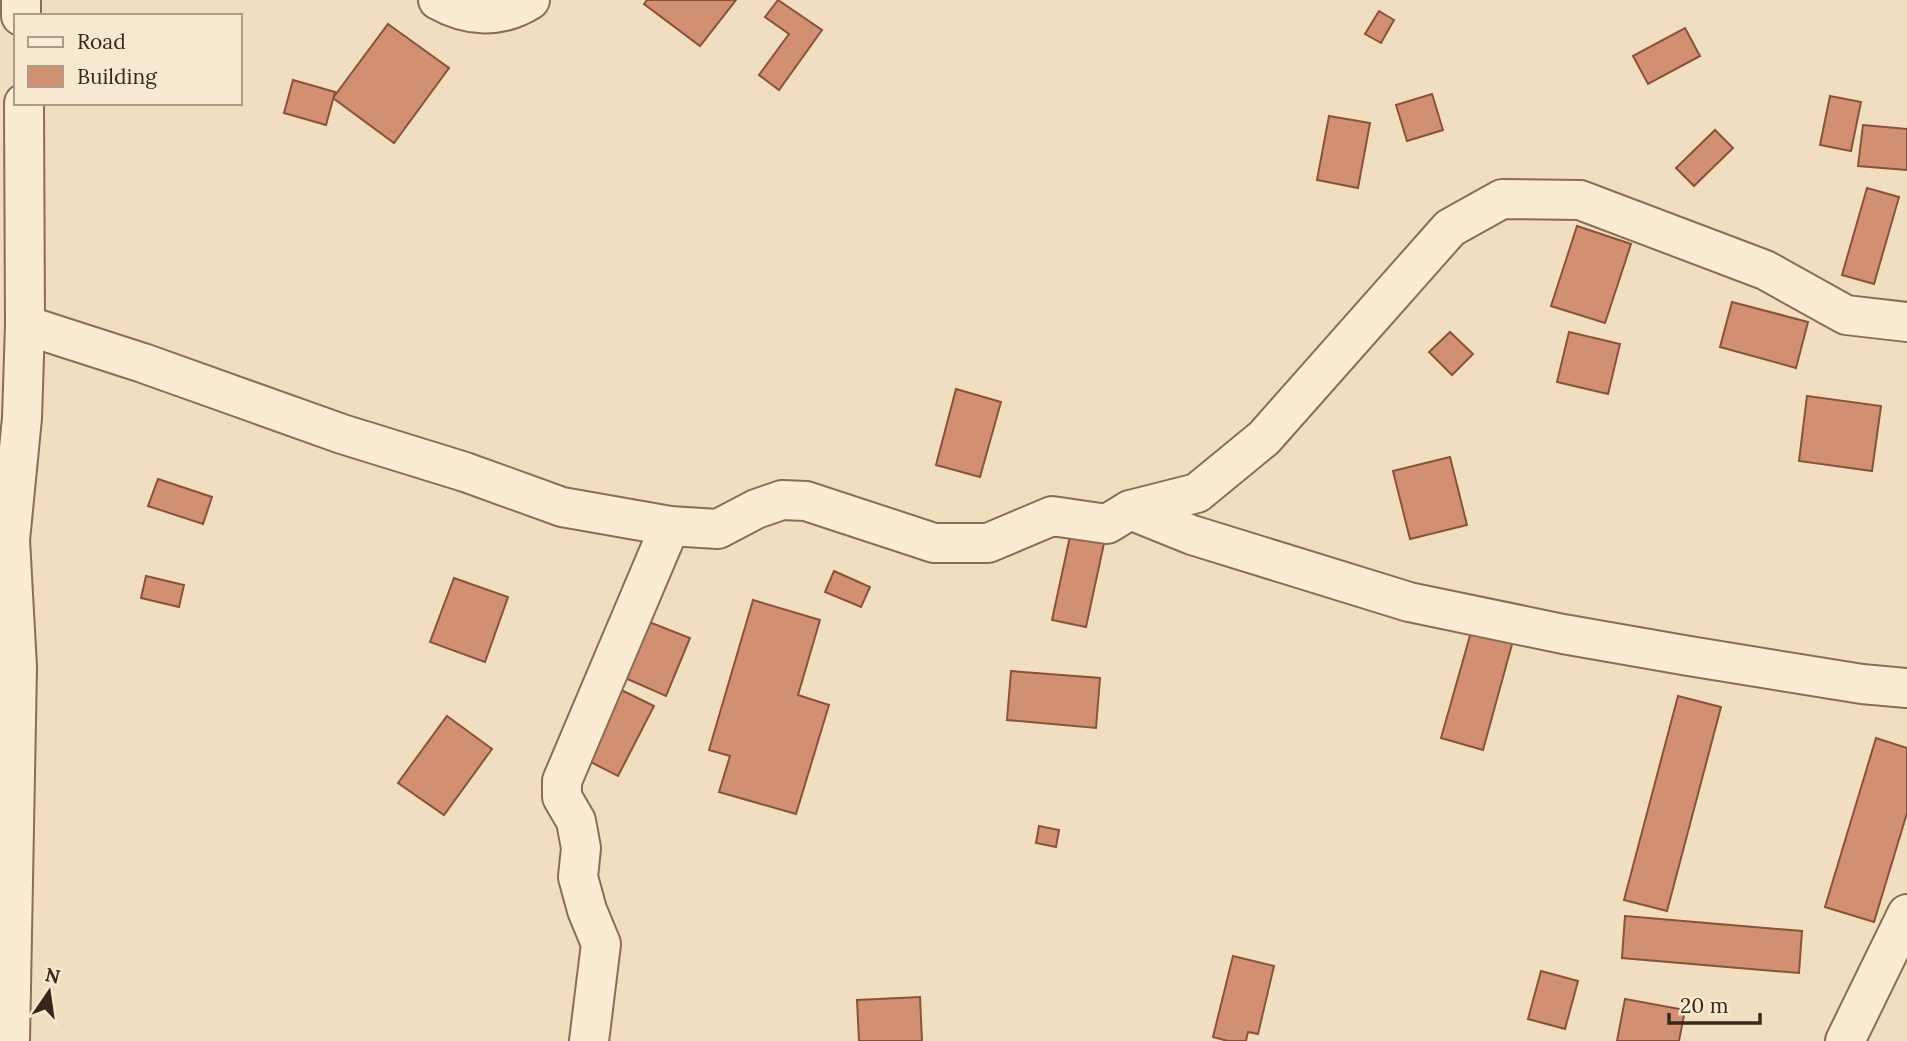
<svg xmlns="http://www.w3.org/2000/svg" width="1907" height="1041" viewBox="0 0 1907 1041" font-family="Lora,serif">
	<rect width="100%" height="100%" fill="#f1ddbf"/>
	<g fill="#d19072" stroke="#8b523a" stroke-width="2">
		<path d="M647,0h89l-36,46 -56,-42z"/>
		<path d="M778,0l44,30 -43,60 -20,-15 30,-41 -24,-17z"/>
		<path d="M1379,11l15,9 -13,23 -16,-9z"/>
		<path d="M388,24l61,44 -55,75 -61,-45z"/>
		<path d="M1685,28l15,28 -52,28 -15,-28z"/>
		<path d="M293,80l42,12 -9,33 -42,-12z"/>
		<path d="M1432,94l11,36 -36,11 -11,-36z"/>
		<path d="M1830,96l31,6 -10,49 -31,-6z"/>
		<path d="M1329,116l41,7 -12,65 -41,-8z"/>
		<path d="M1863,125l44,4v41l-49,-4z"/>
		<path d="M1715,130l18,18 -39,38 -18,-18z"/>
		<path d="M1867,188l32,9 -25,87 -32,-9z"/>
		<path d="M1577,226l54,18 -26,79 -54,-17z"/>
		<path d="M1732,302l76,20 -12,46 -76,-21z"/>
		<path d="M1450,332l23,22 -21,21 -23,-23z"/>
		<path d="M1569,332l51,12 -12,50 -51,-12z"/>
		<path d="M956,389l45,13 -21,75 -44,-12z"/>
		<path d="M1807,396l74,10 -9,65 -73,-10z"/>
		<path d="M1450,457l17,68 -57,14 -17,-68z"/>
		<path d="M158,479l54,18 -9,27 -55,-18z"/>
		<path d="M1072,527l34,7 -20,93 -34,-7z"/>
		<path d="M834,571l36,16 -9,20 -36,-15z"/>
		<path d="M146,576l38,9 -5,22 -38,-9z"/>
		<path d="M454,578l54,19 -23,65 -55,-20z"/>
		<path d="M753,600l67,20 -22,75 31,10 -33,109 -77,-22 11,-36 -21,-6z"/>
		<path d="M649,622l41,16 -24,58 -41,-18z"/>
		<path d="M1473,625l41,12 -31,113 -42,-12z"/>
		<path d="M1011,671l89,7 -4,50 -89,-8z"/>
		<path d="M611,685l43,21 -36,70 -43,-22z"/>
		<path d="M1678,696l43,11 -54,204 -43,-11z"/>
		<path d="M447,716l45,33 -48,66 -46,-32z"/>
		<path d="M1876,738l31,10v65l-33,109 -49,-15z"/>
		<path d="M1039,826l20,4 -3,17 -20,-4z"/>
		<path d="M1625,916l177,15 -3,42 -177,-15z"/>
		<path d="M1233,956l41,10 -16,68 -10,-2 -2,9h-18l-15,-4z"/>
		<path d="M1541,971l37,10 -13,48 -37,-10z"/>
		<path d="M920,997l2,44h-63l-2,-41z"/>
		<path d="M1625,999l60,11 -6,31h-62z"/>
	</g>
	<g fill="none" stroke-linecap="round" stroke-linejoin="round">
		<g stroke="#8a6d56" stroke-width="42">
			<g id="minor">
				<path d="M21,0v16"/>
				<path d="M438,0c30,17 62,19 92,0"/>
				<path d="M25,325l118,38 199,71 123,38 97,35 108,19 48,3 38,-20 26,-9 24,1 128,42h54l64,-27 55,8 23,-14 67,-17 67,-55 186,-210 52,-29 78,1 185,70 81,45 61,7"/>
				<path d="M1130,510l62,25 217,67 154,32 126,22 173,28 45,4"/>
				<path d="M10,1041l7,-374 -7,-127 12,-122 3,-93 -1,-222"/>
				<path d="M589,1041l12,-97 -14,-34 -9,-33 3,-29 -5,-27 -14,-24v-16l108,-255"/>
				<path d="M1845,1041l62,-127"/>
			</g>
		</g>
		<use href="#minor" stroke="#fbebd3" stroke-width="38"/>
	</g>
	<rect x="14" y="14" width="228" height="91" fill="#f7e8cf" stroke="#ab9b87" stroke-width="2"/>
	<rect x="28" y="37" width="35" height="10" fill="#fbebd3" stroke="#ab9b87" stroke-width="2"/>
	<text x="77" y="49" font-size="21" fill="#39271c">Road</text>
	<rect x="28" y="66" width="35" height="21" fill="#d19072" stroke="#ab9b87" stroke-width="2"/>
	<text x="77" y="84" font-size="21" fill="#39271c">Building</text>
	<g transform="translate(49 992) rotate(13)" stroke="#f7e8cf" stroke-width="5" paint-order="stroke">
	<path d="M0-5L12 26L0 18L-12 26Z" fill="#39271c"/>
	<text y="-10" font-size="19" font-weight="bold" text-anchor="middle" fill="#39271c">N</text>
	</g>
	<path d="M1669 1013v10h91v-10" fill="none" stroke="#39271c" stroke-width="3.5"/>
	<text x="1680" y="1013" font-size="21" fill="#39271c" stroke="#f7e8cf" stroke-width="5" paint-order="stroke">20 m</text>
</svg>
